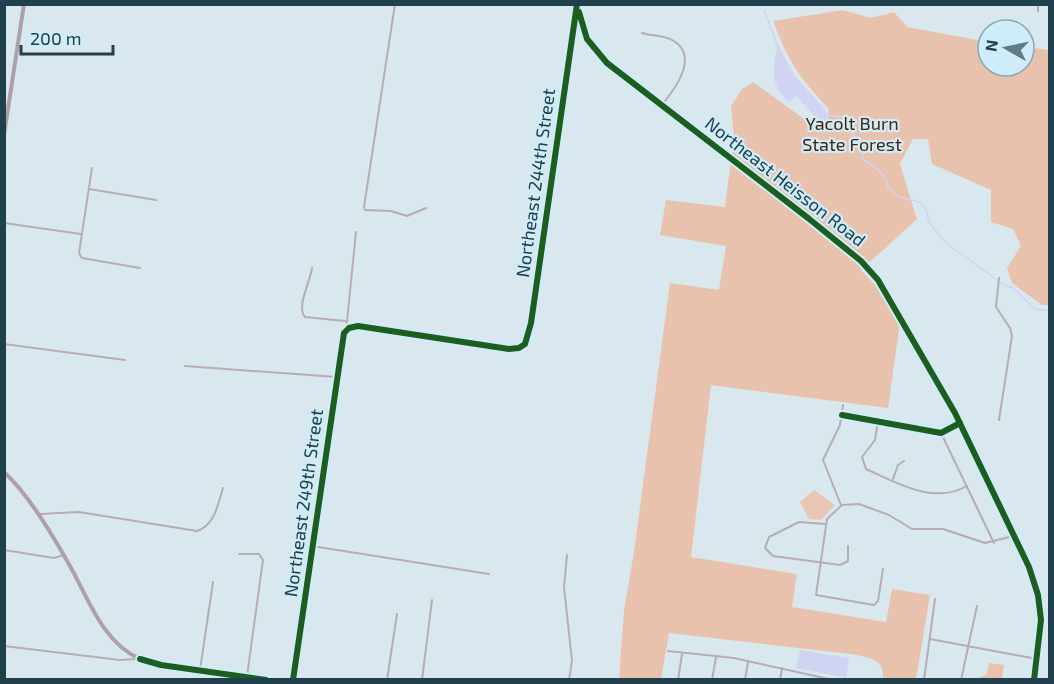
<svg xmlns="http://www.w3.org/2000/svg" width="1054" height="684" viewBox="0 0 1054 684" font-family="'Exo 2',sans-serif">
	<rect width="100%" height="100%" fill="#d9e8ef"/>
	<path fill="#e9c6b4" d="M814,490l21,15 -14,15 -12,-1 -9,-17z"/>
	<g fill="#e8c2ad">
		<path d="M843,10l28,8 23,-6 13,15 81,15v24h36v-19l25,3v255h-7l-30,-22 -5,-15 14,-22 -8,-17 -22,-7v-32l-59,-26 -4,-25h-15l-13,25 17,55 -56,51 13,14 26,38 -12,86 -177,-23 -20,172 106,17 -5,33 94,15 6,-33 38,6 -14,84h-33c2,-21 -16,-22 -33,-25l-181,-21 -8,46 -42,1 5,-70 10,-58 36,-269 49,7 7,-44 -66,-11 6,-35 59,7 9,-70 -3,-31 11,-17 11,-7 54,39 20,9 2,-21c-30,-32 -40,-46 -56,-88z"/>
		<path d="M989,663l15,2 -2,13 11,1h-36l10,-5z"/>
	</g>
	<g fill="#d0d3f2">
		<path d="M778,45l16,30 31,35 3,10 -5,6 -27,-31 -6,7c-20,-14 -18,-35 -12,-57z"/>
		<path d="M800,650l49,8 -3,20 -50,-10z"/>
	</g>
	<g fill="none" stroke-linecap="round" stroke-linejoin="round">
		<g stroke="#d0d3f2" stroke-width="1.5">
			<path d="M764,10l14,37"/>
			<path d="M827,115l16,2 20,35 -1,7c11,6 25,15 26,28l11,10 21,5 6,7 3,13 17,21 58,42 9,3 23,22h14"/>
		</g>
		<g stroke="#b8acb4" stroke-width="2">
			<path d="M395,4l-31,203 1,3 26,1 16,5 19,-8"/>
			<path d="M1038,4v7"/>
			<path d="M642,33c10,3 23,2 32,8 25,16 1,48 -12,64"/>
			<path d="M92,168l-13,85 3,5 58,10"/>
			<path d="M89,189l67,11"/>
			<path d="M4,223l77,11"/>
			<path d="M312,268c-2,15 -16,39 -7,49l40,4"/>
			<path d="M346,331l10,-99"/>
			<path d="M4,344l121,16"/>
			<path d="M185,366l152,11"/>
			<path d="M842,415l99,18 19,-10"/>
			<path d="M999,420l13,-84 -2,-8 -14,-21 3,-29"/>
			<path d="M878,421l-3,19 -13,17 4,12c31,14 68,36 101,17"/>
			<path d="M941,433l53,110"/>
			<path d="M893,479l5,-14 6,-4"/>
			<path d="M841,505l-18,-45 17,-35 3,-20"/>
			<path d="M40,514l39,-2 118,19c18,-6 21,-27 26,-43"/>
			<path d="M825,524l-26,-2 -30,15 -4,11 8,8 67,9 8,-4v-15"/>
			<path d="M312,546l177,28"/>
			<path d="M4,550l50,8 10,-3"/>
			<path d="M239,554h20l4,6 -16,116"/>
			<path d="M567,555l-3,32 8,74 -3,19"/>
			<path d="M883,569l-5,32 -4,4 -58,-10 11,-76 15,-14 17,-1 30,11 23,14h31l42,14 29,-7"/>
			<path d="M930,639l107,20"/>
			<path d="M4,646l116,14 17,-1"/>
			<path d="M668,651l66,7 99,22"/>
			<path d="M200,670l13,-88"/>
			<path d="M387,680l10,-66"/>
			<path d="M422,680l10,-80"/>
			<path d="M678,680l4,-26"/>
			<path d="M712,680l4,-23"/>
			<path d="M745,680l3,-18"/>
			<path d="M780,680l2,-12"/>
			<path d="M924,680l11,-81"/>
			<path d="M961,680l16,-74"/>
		</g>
		<g stroke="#aea0a9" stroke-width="4">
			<path d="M579,8l8,31 20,24 201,155 53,43 17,19 77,133 74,154 9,28 3,25 -7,60"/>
			<path d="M4,135l20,-131"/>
			<path d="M4,472c25,23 49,64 66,94 18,32 33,77 70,93 31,13 91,15 126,21"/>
			<path d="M293,680l51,-347 5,-5 9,-2 151,23 10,-1 6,-4 6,-21 46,-319"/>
		</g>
		<g stroke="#cfecf9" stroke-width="10">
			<g id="cycleway">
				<path d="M579,12l8,27 20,24 201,155 53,43 17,19 77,133 74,154 9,28 3,25 -7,60"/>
				<path d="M842,415l99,18 19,-10"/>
				<path d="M140,659l21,6 105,15"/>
				<path d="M293,680l51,-347 5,-5 9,-2 151,23 10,-1 6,-4 6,-21 46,-319"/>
			</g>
		</g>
		<use href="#cycleway" stroke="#1b5e20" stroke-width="6"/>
	</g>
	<g text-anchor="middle" stroke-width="4.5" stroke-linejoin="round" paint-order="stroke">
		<g font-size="18" fill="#49220b" stroke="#cfecf9">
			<text x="852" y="130">Yacolt Burn<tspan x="852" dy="21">State Forest</tspan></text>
		</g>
		<g font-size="18" fill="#20404e" stroke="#cfecf9">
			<text transform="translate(785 182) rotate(38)" y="6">Northeast Heisson Road</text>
			<text transform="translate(536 183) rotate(-82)" y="6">Northeast 244th Street</text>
			<text transform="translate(304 503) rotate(-82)" y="6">Northeast 249th Street</text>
		</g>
	</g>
	<rect width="1054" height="684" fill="none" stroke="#20404e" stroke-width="12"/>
	<g transform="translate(1006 48) rotate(279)"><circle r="28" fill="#cfecf9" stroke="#89a7b5" stroke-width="1.5"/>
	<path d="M0-4.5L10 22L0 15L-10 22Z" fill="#617b86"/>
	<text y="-9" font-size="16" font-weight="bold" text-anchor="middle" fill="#20404e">N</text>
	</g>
	<path d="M21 45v9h92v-9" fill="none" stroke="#20404e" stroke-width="3"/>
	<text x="30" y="45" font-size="18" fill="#20404e" stroke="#cfecf9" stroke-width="4.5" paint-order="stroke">200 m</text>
</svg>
